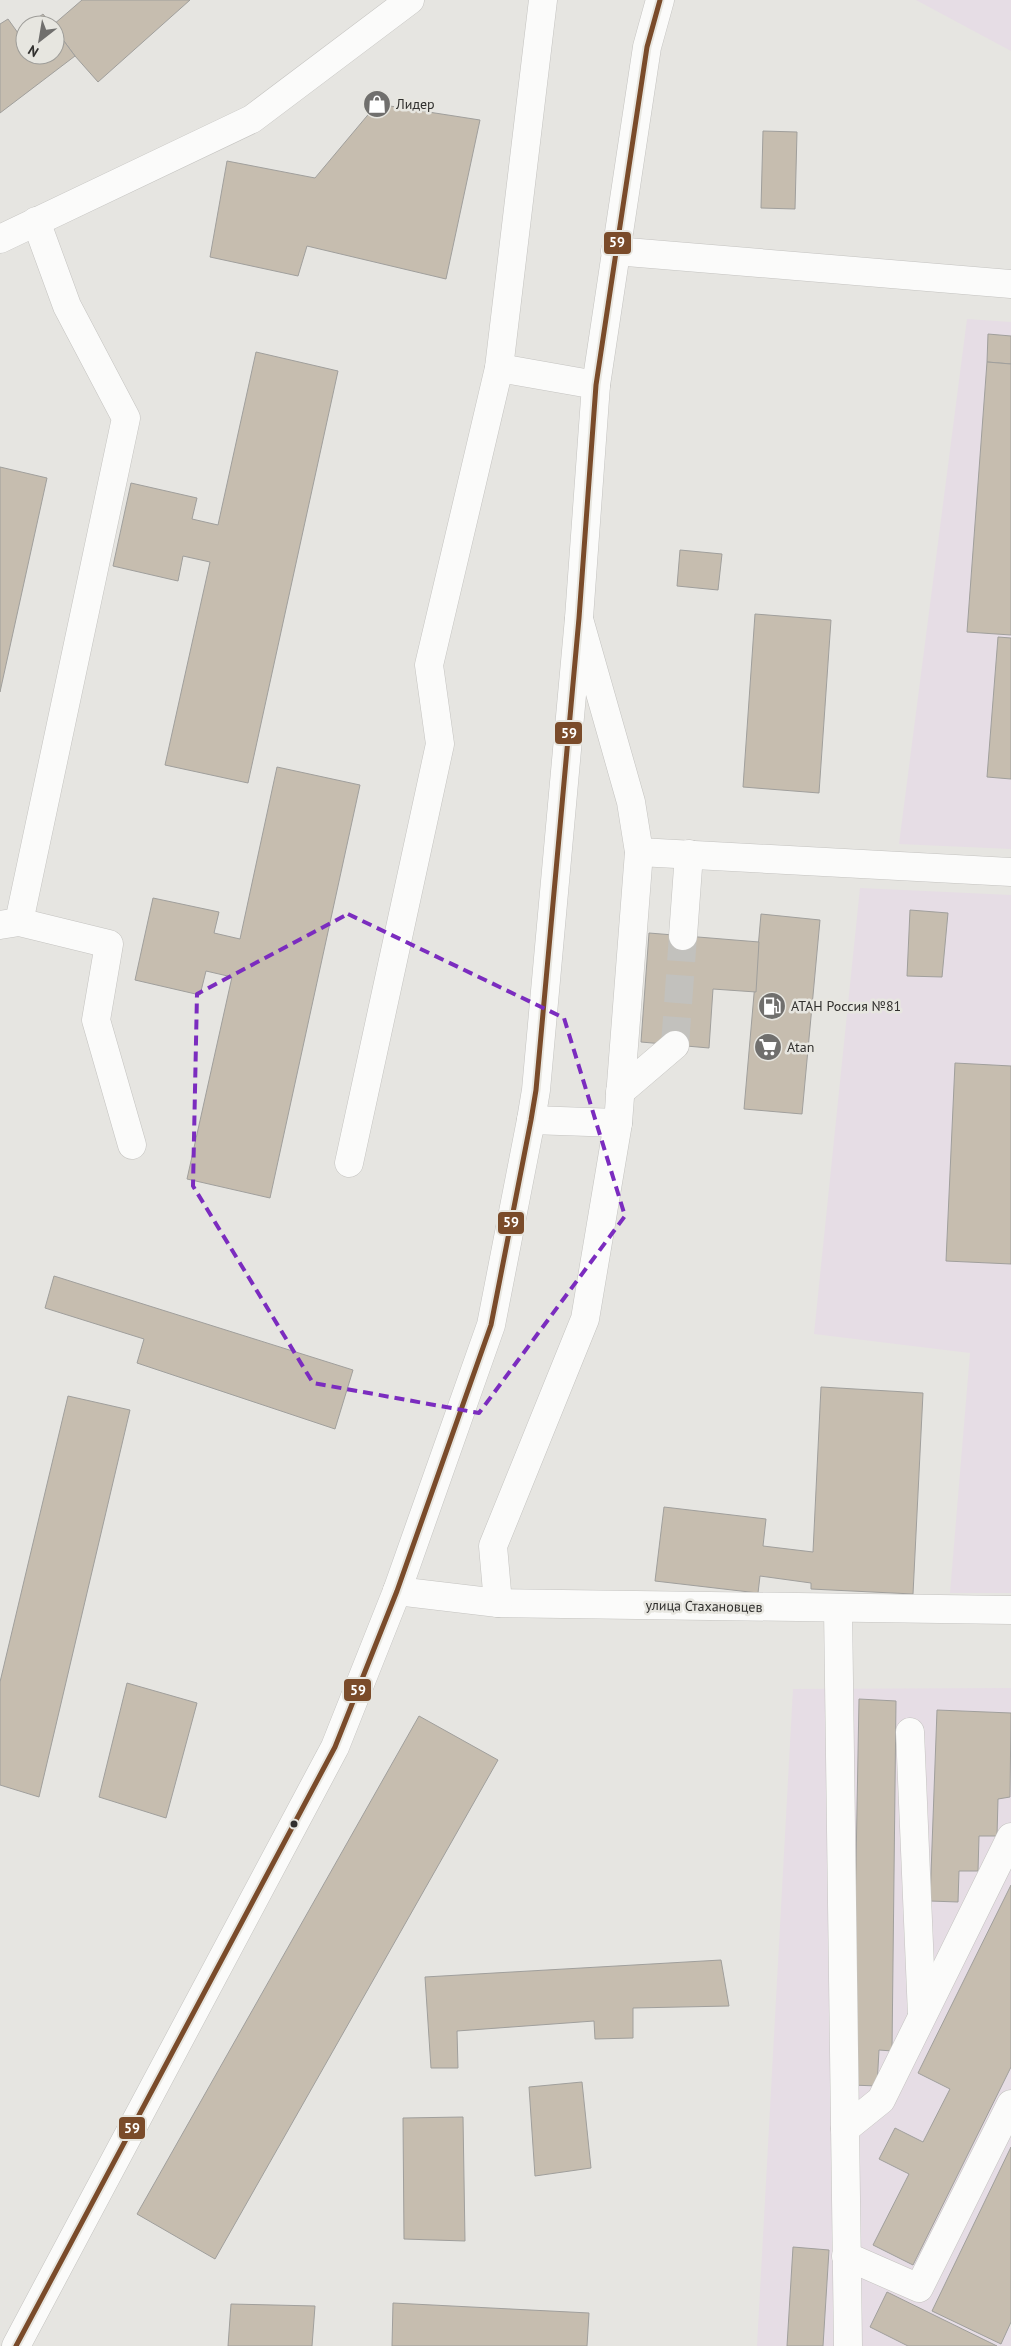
<svg xmlns="http://www.w3.org/2000/svg" width="1011" height="2346" viewBox="0 0 1011 2346" font-family="'PT Sans',sans-serif">
	<rect width="100%" height="100%" fill="#e6e5e1"/>
	<g fill="#e6dde5">
		<path d="M916,0h95v51z"/>
		<path d="M967,319l44,3v527l-112,-5z"/>
		<path d="M860,888l151,7v698h-61l20,-240 -156,-19z"/>
		<path d="M1011,1688v568l-28,58 28,14v18h-254l36,-657z"/>
	</g>
	<g fill="#c6bdaf" stroke="#a09f9c">
		<path d="M190,0l-92,82 -23,-26 -20,-27v-4h-2l29,-25z"/>
		<path d="M43,14l9,11h-24l3,-2z"/>
		<path d="M8,19l10,14 7,-5v27h30v-26l20,27 -75,57v-89z"/>
		<path d="M377,104l103,16 -34,159 -139,-33 -9,30 -88,-19 17,-96 88,17z"/>
		<path d="M763,131l34,1 -2,77 -34,-1z"/>
		<path d="M988,334l23,2v28l-24,-2z"/>
		<path d="M256,352l82,19 -90,412 -83,-18 45,-203 -27,-6 -5,25 -65,-15 18,-83 66,15 -5,21 26,6z"/>
		<path d="M987,362l24,2v271l-44,-3z"/>
		<path d="M0,467l47,11 -47,214z"/>
		<path d="M680,550l42,4 -4,36 -41,-4z"/>
		<path d="M755,614l76,6 -12,173 -76,-6z"/>
		<path d="M998,637l13,1v141l-24,-2z"/>
		<path d="M277,767l83,18 -90,413 -83,-19 45,-202 -26,-6 -6,24 -65,-15 18,-82 66,14 -5,21 26,6z"/>
		<path d="M910,910l38,3 -6,64 -35,-1z"/>
		<path d="M761,914l59,6 -18,194 -58,-5z"/>
		<path d="M649,933l110,9 -3,50 -43,-3 -4,59 -68,-6z"/>
		<path d="M955,1063l56,3v198l-65,-3z"/>
		<path d="M54,1276l299,94 -18,59 -198,-66 7,-24 -99,-31z"/>
		<path d="M821,1387l102,6 -10,201 -102,-5v-6l-51,-7 -2,17 -103,-12 9,-74 102,12 -3,27 50,6z"/>
		<path d="M68,1396l62,14 -91,387 -39,-12v-103z"/>
		<path d="M127,1683l70,20 -31,115 -67,-21z"/>
		<path d="M859,1699l37,2 -4,350 -13,-1 -2,36 -25,-1z"/>
		<path d="M937,1710l74,3 -1,84 -12,2 -1,37h-18l-1,35h-19l-1,31 -28,-1z"/>
		<path d="M419,1716l79,44 -283,499 -78,-45z"/>
		<path d="M1011,1885v182l-98,198 -40,-20 36,-71 -30,-15 16,-31 28,14 27,-53 -32,-16z"/>
		<path d="M721,1960l8,46 -96,2v30l-38,1 -1,-18 -137,10 1,37h-27l-6,-91z"/>
		<path d="M582,2082l9,86 -56,8 -6,-89z"/>
		<path d="M463,2117l2,124 -61,-2 -1,-121z"/>
		<path d="M1011,2147v175l-10,22 -69,-33z"/>
		<path d="M793,2247l36,3 -6,96h-36z"/>
		<path d="M887,2292l110,54h-89l-38,-19z"/>
		<path d="M393,2303l196,10 -2,33h-195z"/>
		<path d="M231,2304l84,2 -3,40h-84z"/>
	</g>
	<g fill="none" stroke-linecap="round" stroke-linejoin="round">
		<path stroke="#c2c1bd" stroke-width="28" stroke-dasharray="28 14" stroke-linecap="butt" d="M675,1045l8,-109"/>
		<g stroke="#c4c3c0" stroke-width="29">
			<g id="minor">
				<path d="M615,251l396,33"/>
				<path d="M499,368l44,-368"/>
				<path d="M639,852l372,20"/>
				<path d="M19,922l90,22 -13,76 36,125"/>
				<path d="M0,925l19,-3 107,-504 -59,-112 -31,-85"/>
				<path d="M683,936l6,-82"/>
				<path d="M620,1092l55,-47"/>
				<path d="M531,1120l87,3"/>
				<path d="M349,1163l91,-419 -11,-79 70,-297 97,17"/>
				<path d="M397,1591l101,12 513,7"/>
				<path d="M498,1603l-5,-57 92,-227 33,-196 21,-271 -8,-50 -52,-183"/>
				<path d="M838,1608l10,738"/>
				<path d="M910,1732l12,283"/>
				<path d="M845,2129l36,-29 130,-263"/>
				<path d="M846,2256l73,32 92,-184"/>
			</g>
		</g>
		<g stroke="#c4c3c0" stroke-width="29">
			<g id="major">
				<path d="M0,239l252,-120 158,-119"/>
				<path d="M16,2346l319,-599 62,-156 94,-266 40,-205 5,-30 43,-472 17,-233 51,-338 13,-47"/>
			</g>
		</g>
		<use href="#minor" stroke="#fbfbfa" stroke-width="28"/>
		<use href="#major" stroke="#fbfbfa" stroke-width="28"/>
		<g stroke="#e7e6e0" stroke-width="9">
			<path id="bus-1" d="M16,2346l319,-599 62,-156 94,-266 40,-205 5,-30 43,-472 17,-233 51,-338 13,-47"/>
		</g>
		<use href="#bus-1" stroke="#7a4b2a" stroke-width="5"/>
	</g>
	<path fill="none" stroke="#7b2cbf" stroke-width="4" stroke-dasharray="10 6" stroke-linejoin="round" d="M348,914l216,104 61,198 -146,197 -166,-30 -120,-197 4,-192z"/>
	<defs>
		<g id="shop-disc" transform="scale(1.4375)"><circle r="9.5" fill="#706f6d" stroke="#e7e6e0"/><path d="M-5-2.5h2.3a2.7 3.5 0 0 1 5.4 0H5L5.5 6h-11ZM-1.5-2.5h3a1.5 2.3 0 0 0-3 0Z" fill="#fff"/></g>
		<g id="fuel-disc" transform="scale(1.4375)"><circle r="9.5" fill="#706f6d" stroke="#e7e6e0"/><path d="M-5.5-6h7V0h2V4h1.3V-2.5L3-4.5l.8-.8L6-3V5H2.5V1h-1V6h-7ZM-4.2-4.7v3.2H.2V-4.7Z" fill="#fff"/></g>
		<g id="supermarket-disc" transform="scale(1.4375)"><circle r="9.5" fill="#706f6d" stroke="#e7e6e0"/><path d="M-6-5.5h2.5l.6 2H6L4.5 2H-2.5L-4.4-4H-6ZM-1.5 3.2a1.3 1.3 0 1 0 .1 0ZM3 3.2a1.3 1.3 0 1 0 .1 0Z" fill="#fff"/></g>
	</defs>
	<g fill-rule="evenodd">
		<use href="#shop-disc" x="377" y="104"/>
		<use href="#fuel-disc" x="772" y="1006"/>
		<use href="#supermarket-disc" x="768" y="1047"/>
	</g>
	<circle fill="#31302e" stroke="#e7e6e0" stroke-width="2" cx="294" cy="1824" r="4.5"/>
	<g text-anchor="middle" stroke-width="5" stroke-linejoin="round" paint-order="stroke">
		<g font-size="14" fill="#31302e" stroke="#e7e6e0" text-anchor="start">
			<text x="396" y="109">Лидер</text>
			<text x="791" y="1011">АТАН Россия №81</text>
			<text x="787" y="1052">Atan</text>
		</g>
		<g font-size="14" fill="#31302e" stroke="#e7e6e0">
			<text transform="translate(704 1606) rotate(1)" y="5">улица Стахановцев</text>
		</g>
	</g>
	<g stroke="#e7e6e0" stroke-width="2">
		<rect x="603" y="231" width="29" height="24" rx="5" fill="#7a4b2a"/>
		<rect x="554" y="721" width="29" height="24" rx="5" fill="#7a4b2a"/>
		<rect x="497" y="1211" width="28" height="24" rx="5" fill="#7a4b2a"/>
		<rect x="343" y="1678" width="29" height="24" rx="5" fill="#7a4b2a"/>
		<rect x="118" y="2116" width="28" height="24" rx="5" fill="#7a4b2a"/>
	</g>
	<g font-size="14" text-anchor="middle" font-weight="bold" fill="#fff">
		<text x="617" y="247">59</text>
		<text x="569" y="738">59</text>
		<text x="511" y="1227">59</text>
		<text x="358" y="1695">59</text>
		<text x="132" y="2133">59</text>
	</g>
	<g transform="translate(40 40) rotate(211)"><circle r="24" fill="#e7e6e0" stroke="#9e9d99"/>
	<path d="M0-4L9 19L0 12L-9 19Z" fill="#706f6d"/>
	<text y="-8" font-size="14" font-weight="bold" text-anchor="middle" fill="#31302e">N</text>
	</g>
</svg>
